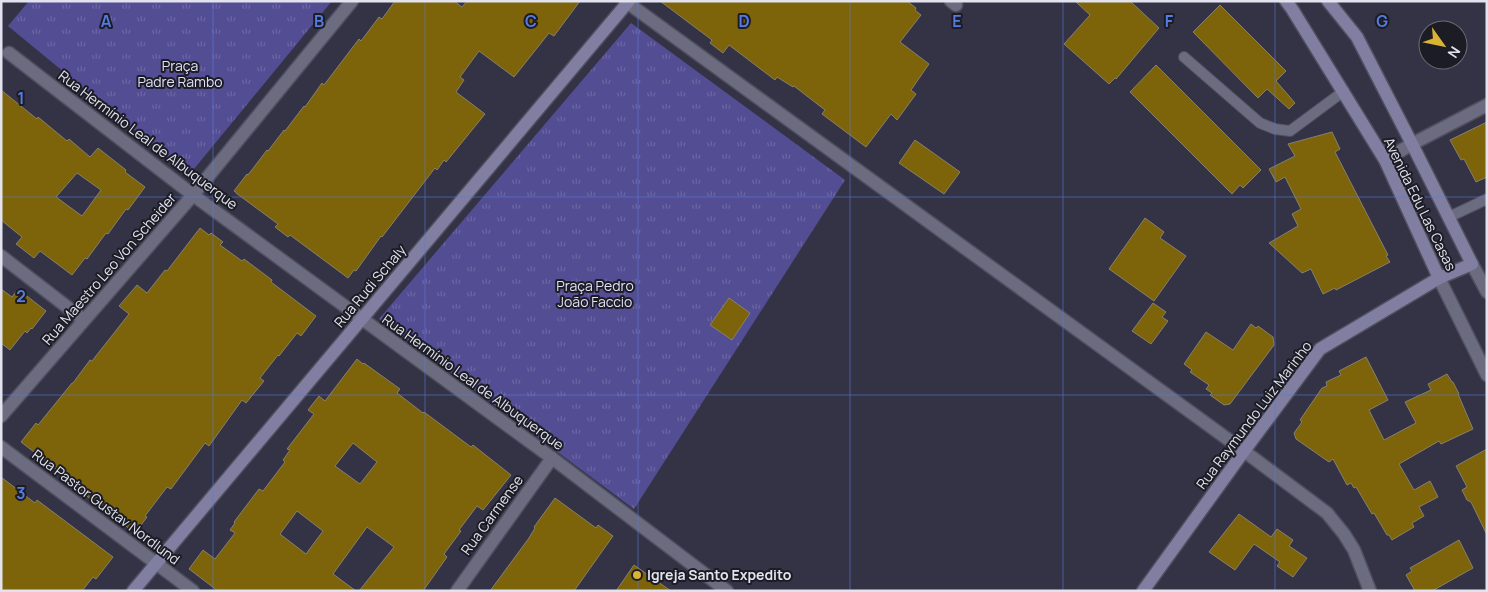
<svg xmlns="http://www.w3.org/2000/svg" width="1488" height="592" viewBox="0 0 1488 592" font-family="Manrope,sans-serif">
	<defs>
		<pattern id="park-tufts" width="24" height="20" patternUnits="userSpaceOnUse" patternTransform="scale(1.25)"><rect width="24" height="20" fill="#534d94"/><path d="M3 7l-1-3M5 7V3M7 7l1-3M15 17l-1-3M17 17v-4M19 17l1-3" fill="none" stroke="#6c66a3"/></pattern>
	</defs>
	<rect width="100%" height="100%" fill="#343346"/>
	<g fill="url(#park-tufts)">
		<path d="M29,1h303l-143,174 -181,-149z"/>
		<path d="M631,23l214,157 -211,329 -255,-190z"/>
	</g>
	<g fill="#7d640a" stroke="#87806b" fill-rule="evenodd">
		<path d="M395,1h59l8,6 5,-6h113l-26,35 -5,-3 -35,44 -35,-26 -19,26 4,3 -8,12 29,22 -39,48 -2,-2 -7,10 -2,-2 -53,69 -1,-1 -25,35 -2,-1 -6,8 -58,-43 -2,2 -13,-10 3,-3 -42,-31v-1l-2,-1 13,-17 1,1 19,-25 1,1 16,-21 1,1 19,-25 1,1 17,-24 2,2 35,-46 2,2 18,-24 3,2z"/>
		<path d="M660,1h247l9,7 -1,2 6,5 -21,27 29,22 -18,26 5,4 -19,26 -6,-6 -25,33 -44,-33 3,-4 -31,-24 -1,1 -16,-10 -2,3 -46,-35 -6,8 -13,-10 2,-3z"/>
		<path d="M1075,1h55l29,27 -43,51 -1,-1 -6,6 -45,-40 26,-29z"/>
		<path d="M1220,5l66,66 -10,10 19,22 -6,6 -22,-20 -9,9 -65,-66z"/>
		<path d="M1156,65l105,105 -18,18 -3,-3 -8,9 -102,-102z"/>
		<path d="M1,90l36,29 1,-2 29,24 2,-2 21,18 8,-9 28,22 -1,2 20,15 -17,23 -2,-1 -18,25 -2,-1 -19,26 -2,-1 -13,17 -32,-24 -6,7 -18,-14 6,-7 -21,-17zM77,173l24,17 -19,26 -26,-19z"/>
		<path d="M1487,122v55l-11,5 -12,-23 -3,1 -11,-20z"/>
		<path d="M1332,132l8,17 -5,3 53,103 -2,1 4,6 -54,28 -1,-2 -12,6 -12,-25 -9,4 -33,-30 29,-17 -6,-12 9,-5 -16,-32 -9,5 -7,-13 26,-13 -7,-12z"/>
		<path d="M915,140l45,32 -16,22 -45,-31z"/>
		<path d="M1145,218l19,14 -4,6 26,18 -32,45 -45,-32z"/>
		<path d="M200,228l9,7 2,-2 12,9 -3,3 22,16 2,-2 28,21 -1,2 45,34 -15,20 -4,-3 -18,23 -1,-1 -18,23 4,3 -18,22 -4,-3 -33,46 -4,-3 -34,46 -4,-2 -22,29 2,1 -12,16 -77,-59 2,-2 -39,-30 15,-19 2,2 34,-42h1l17,-23 2,1 37,-47 -10,-8 18,-21 10,8 18,-23 2,1z"/>
		<path d="M1,289l11,8 6,-8 28,22 -14,18 -1,-1 -4,5 -2,-2 -15,19 -9,-7z"/>
		<path d="M729,298l21,15 -18,27 -22,-15z"/>
		<path d="M1153,303l13,9 -4,5 6,4 -17,23 -19,-13z"/>
		<path d="M1251,324l5,4 2,-2 15,11 1,8 -44,59 -6,1 -14,-10 2,-2 -6,-4 3,-4 -19,-13 2,-2 -8,-6 22,-32 27,18z"/>
		<path d="M1366,357l22,43 -19,10 15,30 32,-17 -11,-21 26,-12 -3,-6 19,-10 5,8h1l6,12h-1l15,35 -32,15 -2,-3 -40,23 15,26 16,-9 8,16 -19,10 5,9 -12,7 2,4 -22,13 -3,-5h-2l-13,-22 -2,1 -16,-27 -2,1 -3,-5 -4,2 -14,-26 -4,3 -33,-23 -2,-6 8,-11 -2,-2 22,-32 5,-2 -1,-4 15,-7 -2,-4z"/>
		<path d="M357,359l6,5 1,-1 36,26 -3,4 26,20 1,-1 47,35 2,-2 38,30 -28,35 -6,-4 -18,24 2,1 -17,23 3,3 -24,34h-64l35,-44 -27,-20 -34,47 23,17h-138l-29,-22 14,-19 12,9 20,-26 -5,-3 5,-7 -1,-1 25,-33 4,2 22,-29 -2,-2 7,-10 -3,-1 27,-35 -6,-4 11,-14 6,5zM353,443l24,19 -17,22 -25,-18zM297,511l26,20 -17,23 -26,-20z"/>
		<path d="M1487,449v86l-16,-33 -4,-2 -5,-10 5,-3 -11,-21z"/>
		<path d="M1,477l34,26 2,-3 76,57 -17,22 -3,-2 -11,14h-81z"/>
		<path d="M555,498l41,30 2,-3 15,11 -39,55h-84l39,-53 6,-10 -1,-1z"/>
		<path d="M1239,514l32,23 6,-8 16,11 -4,6 18,12 -14,19 -16,-11 3,-4 -26,-18 -19,26 -26,-18z"/>
		<path d="M1459,540l14,28 -41,23h-17l-9,-16 6,-4 -2,-3z"/>
		<path d="M634,565l37,26h-55z"/>
	</g>
	<g fill="none" stroke-linecap="round" stroke-linejoin="round">
		<g stroke="#4f4f5f" stroke-width="12">
			<g id="lane">
				<path d="M1184,57l76,66 15,6 15,2 54,-40"/>
				<path d="M1449,217l38,-18"/>
			</g>
		</g>
		<g stroke="#4f4f5f" stroke-width="15">
			<g id="street">
				<path d="M625,1l619,450 83,62 17,21 10,16 16,41"/>
				<path d="M951,1l5,4"/>
				<path d="M9,53l184,142 359,263 175,133"/>
				<path d="M1385,160l27,-16 75,-39"/>
				<path d="M1,256l83,64"/>
				<path d="M1472,264l15,28"/>
				<path d="M1439,278l48,97"/>
				<path d="M1,416l192,-221 159,-194"/>
				<path d="M1,447l192,144"/>
				<path d="M457,591l95,-133"/>
			</g>
		</g>
		<g stroke="#4f4f5f" stroke-width="15">
			<g id="secondary">
				<path d="M1286,1l6,8 93,151 54,118"/>
				<path d="M133,591l496,-590"/>
				<path d="M1143,591l101,-140 76,-102 119,-71 33,-14 -60,-120 -55,-107 -29,-36"/>
			</g>
		</g>
		<use href="#lane" stroke="#6c6c81" stroke-width="10"/>
		<use href="#street" stroke="#6c6c81" stroke-width="12"/>
		<use href="#secondary" stroke="#807fa2" stroke-width="12"/>
	</g>
	<path fill="none" stroke="#587bdf" stroke-width="1" stroke-opacity="0.55" d="M213,1v590M425,1v590M638,1v590M850,1v590M1063,1v590M1275,1v590M1,197h1486M1,395h1486"/>
	<circle fill="#dbb333" stroke="#1c1c25" stroke-width="2" cx="637" cy="575" r="5"/>
	<g text-anchor="middle" stroke-width="4" stroke-linejoin="round" paint-order="stroke">
		<g font-size="14" fill="#e0e0f7" stroke="#1c1c25">
			<text x="180" y="71">Praça<tspan x="180" dy="16">Padre Rambo</tspan></text>
			<text x="595" y="291">Praça Pedro<tspan x="595" dy="16">João Faccio</tspan></text>
		</g>
		<g font-size="14" fill="#e3e3ef" stroke="#1c1c25">
			<text transform="translate(148 140) rotate(37)" y="5">Rua Hermínio Leal de Albuquerque</text>
			<text transform="translate(1420 204) rotate(64)" y="5">Avenida Edu Las Casas</text>
			<text transform="translate(109 269) rotate(-49)" y="5">Rua Maestro Leo Von Scheider</text>
			<text transform="translate(370 286) rotate(-50)" y="5">Rua Rudi Schaly</text>
			<text transform="translate(473 382) rotate(36)" y="5">Rua Hermínio Leal de Albuquerque</text>
			<text transform="translate(1254 415) rotate(-53)" y="5">Rua Raymundo Luiz Marinho</text>
			<text transform="translate(106 507) rotate(37)" y="5">Rua Pastor Gustav Nordlund</text>
			<text transform="translate(492 515) rotate(-54)" y="5">Rua Carmense</text>
		</g>
		<g font-size="14" font-weight="bold" fill="#e3e3ef" stroke="#1c1c25" text-anchor="start">
			<text x="647" y="580">Igreja Santo Expedito</text>
		</g>
	</g>
	<g font-size="16" text-anchor="middle" font-weight="bold" fill="#587bdf" stroke="#1c1c25" stroke-width="4" stroke-linejoin="round" paint-order="stroke">
		<text x="106" y="27">A</text>
		<text x="319" y="27">B</text>
		<text x="531" y="27">C</text>
		<text x="744" y="27">D</text>
		<text x="957" y="27">E</text>
		<text x="1169" y="27">F</text>
		<text x="1382" y="27">G</text>
		<text x="21" y="104">1</text>
		<text x="21" y="302">2</text>
		<text x="21" y="499">3</text>
	</g>
	<rect width="1488" height="592" fill="none" stroke="#e3e3ef" stroke-width="5"/>
	<g transform="translate(1443 45) rotate(123)"><circle r="24" fill="#1c1c25" stroke="#6c6c76"/>
	<path d="M0-4L9 19L0 12L-9 19Z" fill="#dbb333"/>
	<text y="-8" font-size="14" font-weight="bold" text-anchor="middle" fill="#e3e3ef">N</text>
	</g>
</svg>
